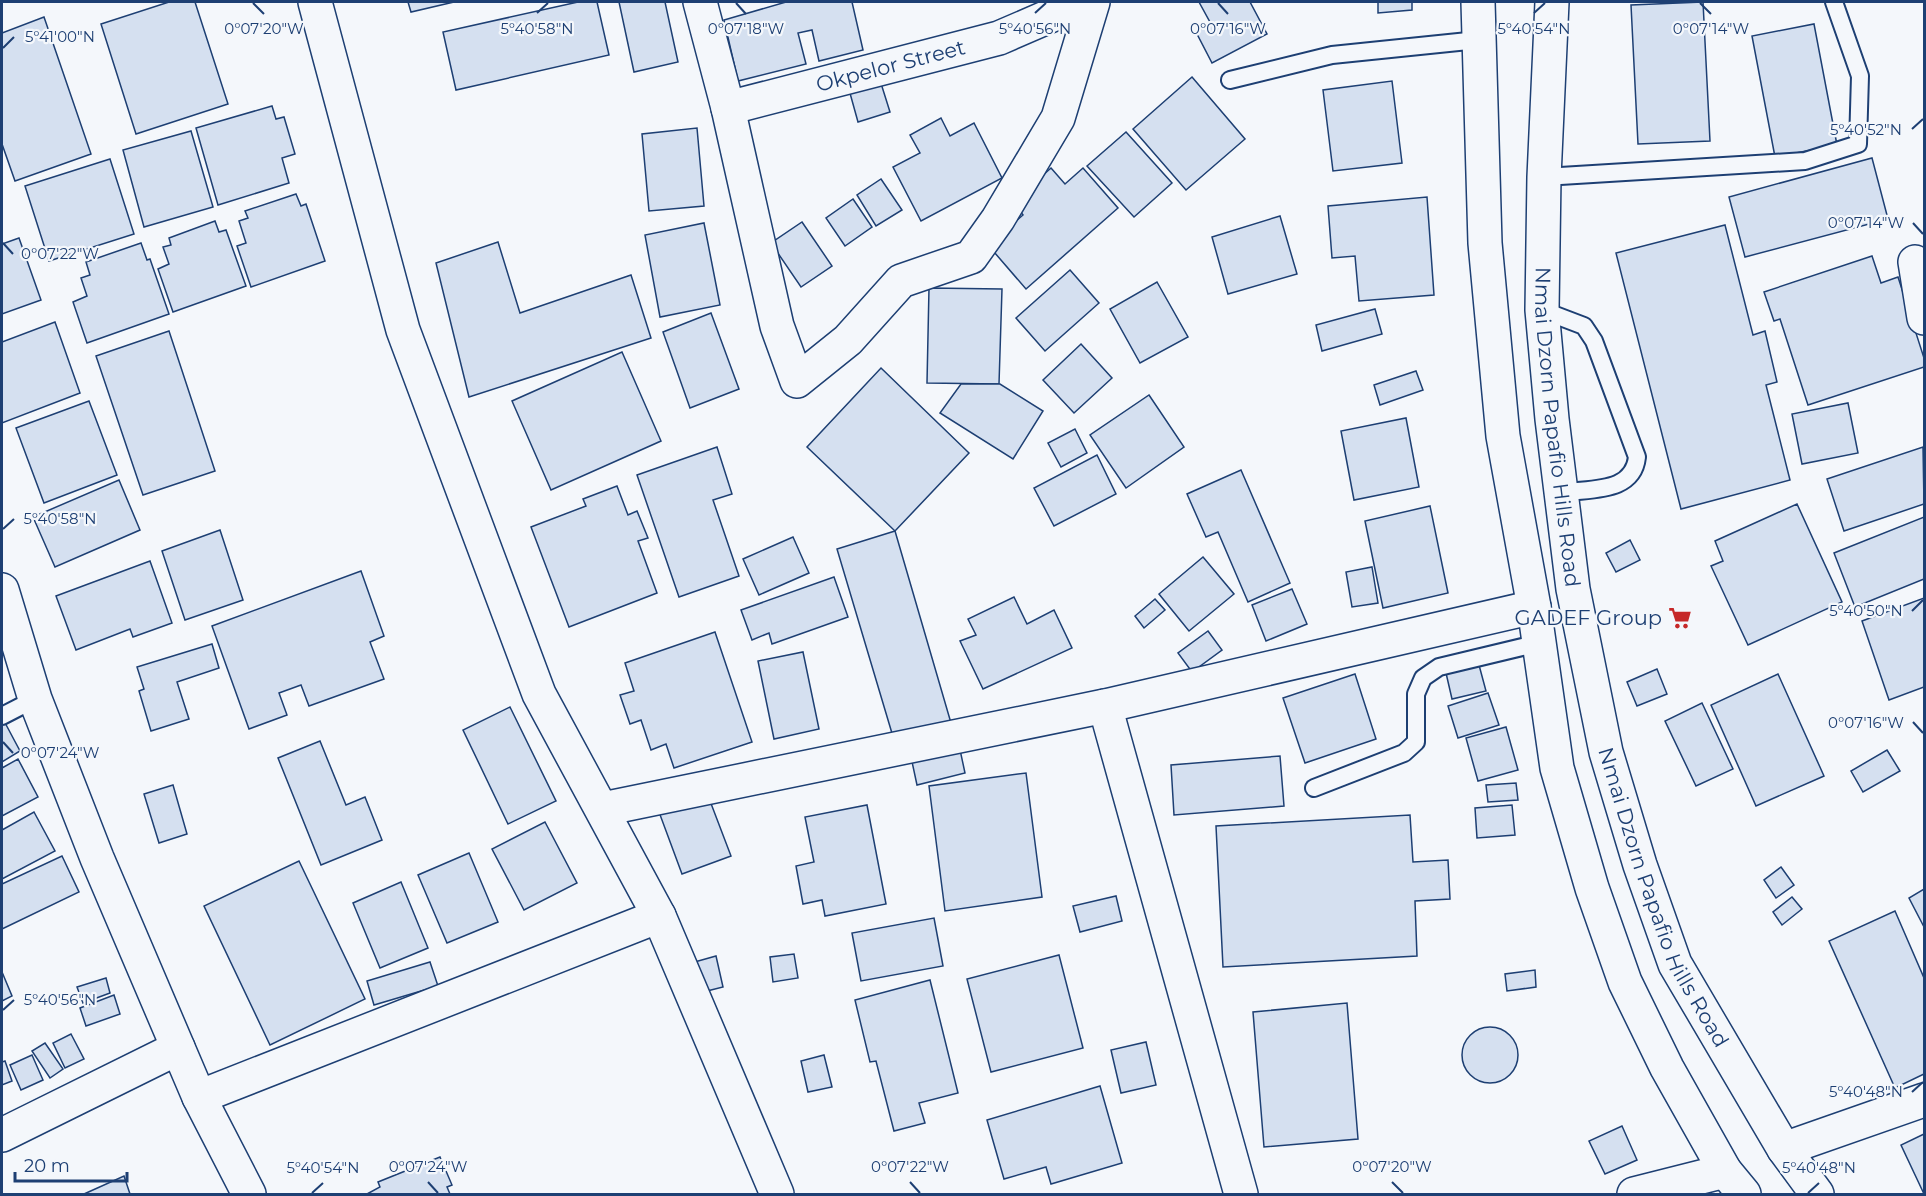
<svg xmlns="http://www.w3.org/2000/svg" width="1926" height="1196" viewBox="0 0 1926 1196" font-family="Montserrat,sans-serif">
	<rect width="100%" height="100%" fill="#f4f7fb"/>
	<g fill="#d5e0f0" stroke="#1d3f73" stroke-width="1.5">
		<path d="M169,2h26l33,102 -92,30 -35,-110z"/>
		<path d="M408,2h46l-43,10z"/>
		<path d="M578,2h19l12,53 -153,35 -13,-58z"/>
		<path d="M619,2h46l13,60 -44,10z"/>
		<path d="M786,2h66l11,48 -44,11 -7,-31 -14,3 8,31 -68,17 -14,-61z"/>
		<path d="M1199,2h51l17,32 -55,29 -16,-31 15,-8z"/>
		<path d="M1378,2h34v8l-34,3z"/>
		<path d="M1703,2l7,139 -72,3 -7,-139z"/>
		<path d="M44,17l47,137 -76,27 -13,-37v-111z"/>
		<path d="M1814,24l23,121 -62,12 -23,-121z"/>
		<path d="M879,77l11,35 -32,10 -10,-36z"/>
		<path d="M1192,77l53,62 -59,51 -53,-61z"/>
		<path d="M1392,81l10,82 -69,8 -10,-81z"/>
		<path d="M272,106l4,13 8,-2 11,37 -13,4 7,25 -71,22 -22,-77z"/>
		<path d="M941,118l9,18 24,-13 28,55 -81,43 -28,-54 27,-14 -10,-18z"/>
		<path d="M697,128l7,78 -55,5 -7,-77z"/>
		<path d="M191,131l22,76 -69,20 -21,-77z"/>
		<path d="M1126,132l46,51 -38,34 -47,-51z"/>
		<path d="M1872,158l16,61 -143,38 -16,-60z"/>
		<path d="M110,159l24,75 -85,27 -24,-75z"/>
		<path d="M1051,168l14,16 18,-16 35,40 -92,81 -38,-44 35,-30 -10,-13z"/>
		<path d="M881,179l21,31 -26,16 -19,-31z"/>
		<path d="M296,194l5,12 5,-2 19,57 -74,26 -14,-41 9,-3 -7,-22 9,-3 -3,-7z"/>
		<path d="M1427,197l7,98 -75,6 -4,-45 -23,2 -4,-52z"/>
		<path d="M853,199l19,28 -27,19 -19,-28z"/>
		<path d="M1280,216l17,58 -69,20 -16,-57z"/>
		<path d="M215,221l4,11 7,-2 20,56 -73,26 -15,-43 11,-5 -6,-17 8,-2 -2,-7z"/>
		<path d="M802,222l30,44 -31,21 -30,-44z"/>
		<path d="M704,223l16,82 -60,12 -15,-82z"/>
		<path d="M1725,225l28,110 12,-4 12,51 -11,3 24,95 -109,29 -65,-256z"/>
		<path d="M19,238l22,62 -39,14v-70z"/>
		<path d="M498,242l22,71 111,-38 20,63 -182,59 -33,-134z"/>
		<path d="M141,243l6,17 3,-1 19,55 -82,29 -14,-41 14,-6 -6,-18 9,-3 -4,-13z"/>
		<path d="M1872,256l9,27 17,-6 26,81v9l-116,38 -28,-86 -6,2 -10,-29z"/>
		<path d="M1070,270l29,33 -54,48 -29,-33z"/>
		<path d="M1157,282l31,55 -48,26 -30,-54z"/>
		<path d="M929,288l73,1 -3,95 -72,-1z"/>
		<path d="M1375,309l7,25 -60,17 -6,-26z"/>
		<path d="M711,313l28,76 -49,19 -27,-76z"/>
		<path d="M55,322l25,71 -78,30v-81z"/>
		<path d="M169,331l46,140 -72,24 -47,-139z"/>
		<path d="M1081,344l31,34 -38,35 -31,-33z"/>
		<path d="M622,352l39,89 -110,49 -39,-89z"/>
		<path d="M881,368l88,85 -74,78 -88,-84z"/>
		<path d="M1416,371l7,19 -43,15 -6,-20z"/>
		<path d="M961,384h39l43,27 -30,48 -73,-46z"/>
		<path d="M1149,395l35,52 -58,41 -36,-53z"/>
		<path d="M89,401l28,74 -73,28 -28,-75z"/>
		<path d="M1848,403l10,50 -56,11 -10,-50z"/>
		<path d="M1406,418l13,69 -65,13 -13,-69z"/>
		<path d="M1075,429l12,24 -26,14 -13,-24z"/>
		<path d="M717,447l15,47 -19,6 26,76 -60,21 -42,-122z"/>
		<path d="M1923,447l1,57 -80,27 -17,-52z"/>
		<path d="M1097,455l19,39 -62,32 -20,-38z"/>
		<path d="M1241,470l49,113 -42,19 -30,-70 -12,5 -19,-43z"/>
		<path d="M119,480l21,50 -85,37 -22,-50z"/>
		<path d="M617,486l11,29 9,-4 11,27 -10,3 19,52 -88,34 -38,-100 55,-21 -3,-7z"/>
		<path d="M1797,504l45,98 -94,43 -37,-79 12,-5 -8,-20z"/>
		<path d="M1430,506l18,87 -65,15 -18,-87z"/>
		<path d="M1924,517v62l-69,28 -21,-54z"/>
		<path d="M220,530l23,70 -58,20 -23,-69z"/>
		<path d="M895,531l56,192 -57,17 -57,-191z"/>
		<path d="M793,537l16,36 -50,22 -16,-36z"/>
		<path d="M1630,540l10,20 -24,12 -10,-19z"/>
		<path d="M1203,557l31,37 -45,37 -30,-37z"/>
		<path d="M150,561l22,62 -39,14 -3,-8 -54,21 -20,-54z"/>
		<path d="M1372,567l6,36 -26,4 -6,-35z"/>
		<path d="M361,571l23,65 -14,6 14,37 -75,27 -8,-21 -22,8 8,22 -38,14 -37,-103z"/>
		<path d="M834,577l14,40 -76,27 -3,-11 -17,7 -11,-30z"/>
		<path d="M1292,589l15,35 -41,17 -14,-36z"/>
		<path d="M1014,597l13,27 27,-14 18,38 -89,41 -23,-48 16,-6 -8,-16z"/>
		<path d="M1924,598v89l-35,13 -27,-79z"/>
		<path d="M1155,599l10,11 -21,18 -9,-12z"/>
		<path d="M1208,631l14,19 -30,22 -14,-19z"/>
		<path d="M715,632l37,110 -78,26 -8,-24 -15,6 -10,-30 -11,4 -10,-29 14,-4 -9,-28z"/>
		<path d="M212,644l7,24 -42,14 12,37 -38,12 -12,-40 5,-2 -7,-22z"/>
		<path d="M803,652l16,77 -45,10 -16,-78z"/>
		<path d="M1479,665l7,26 -34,8 -6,-26z"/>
		<path d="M1657,669l10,25 -30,12 -10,-24z"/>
		<path d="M1355,674l21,65 -71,24 -22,-65z"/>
		<path d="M1778,674l46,102 -68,30 -45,-101z"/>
		<path d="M1488,693l11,32 -41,13 -10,-32z"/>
		<path d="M1702,703l31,66 -37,17 -31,-65z"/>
		<path d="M510,707l46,94 -48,23 -45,-94z"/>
		<path d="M3,719l17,32 -18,11v-42z"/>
		<path d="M1506,727l12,43 -40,11 -12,-43z"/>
		<path d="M320,741l26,64 19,-8 17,43 -61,25 -43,-107z"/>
		<path d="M959,745l6,28 -48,12 -6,-28z"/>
		<path d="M1887,750l13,21 -37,21 -12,-21z"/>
		<path d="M1280,756l4,50 -110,9 -3,-50z"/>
		<path d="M18,759l20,38 -36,19v-48z"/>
		<path d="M1026,773l16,124 -97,14 -16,-125z"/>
		<path d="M1516,783l2,17 -30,2 -2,-17z"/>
		<path d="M173,785l14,49 -28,9 -15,-49z"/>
		<path d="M707,793l24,63 -49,18 -23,-62z"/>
		<path d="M867,805l19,99 -61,12 -3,-16 -19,4 -7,-38 18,-4 -9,-45z"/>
		<path d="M1512,805l3,30 -38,3 -2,-30z"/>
		<path d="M34,812l21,39 -53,28v-49z"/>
		<path d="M1410,815l3,47 35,-2 2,39 -35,2 2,55 -194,11 -7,-141z"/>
		<path d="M545,822l32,61 -53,27 -32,-61z"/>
		<path d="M469,853l29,69 -51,21 -29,-68z"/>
		<path d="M62,856l17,36 -77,37v-45z"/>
		<path d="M299,861l66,138 -95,46 -66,-139z"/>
		<path d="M1781,867l13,18 -18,13 -12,-18z"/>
		<path d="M401,882l27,66 -48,20 -27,-65z"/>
		<path d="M1924,889v38l-15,-29z"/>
		<path d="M1116,896l6,25 -42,11 -7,-26z"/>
		<path d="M1792,897l10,12 -20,16 -9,-13z"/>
		<path d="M1895,911l29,67v96l-29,14 -66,-147z"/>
		<path d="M934,918l9,48 -82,15 -9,-48z"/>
		<path d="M794,954l4,24 -25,4 -3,-25z"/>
		<path d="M1059,955l24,93 -92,24 -24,-93z"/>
		<path d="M716,956l7,31 -24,6 -8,-30z"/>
		<path d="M430,962l8,24 -64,19 -7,-24z"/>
		<path d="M1535,970l1,17 -29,4 -2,-17z"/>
		<path d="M2,972l10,24 -10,5z"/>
		<path d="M106,978l4,15 -27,10 -6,-16z"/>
		<path d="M930,980l28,113 -39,10 6,20 -31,8 -18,-70 -6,1 -15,-62z"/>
		<path d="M114,995l6,19 -34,12 -6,-18z"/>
		<path d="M1347,1003l11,136 -94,8 -11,-135z"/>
		<circle cx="1490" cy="1055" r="28"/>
		<path d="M71,1034l13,25 -19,9 -12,-25z"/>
		<path d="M1146,1042l10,43 -35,8 -10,-43z"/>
		<path d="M45,1043l18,26 -13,9 -18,-27z"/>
		<path d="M32,1055l11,25 -22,10 -11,-25z"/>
		<path d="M824,1055l8,32 -24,5 -7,-31z"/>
		<path d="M5,1061l7,20 -10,4v-23z"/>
		<path d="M1100,1086l22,77 -71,21 -5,-17 -42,12 -17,-59z"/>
		<path d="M1622,1126l15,34 -32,14 -16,-33z"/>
		<path d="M1924,1134v60l-23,-49z"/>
		<path d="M440,1157l12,28 -5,2 3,7h-83l13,-7 -2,-5z"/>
		<path d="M124,1176l6,18h-46z"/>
	</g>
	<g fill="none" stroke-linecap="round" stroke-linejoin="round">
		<g stroke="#1d3f73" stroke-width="20">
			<g id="lane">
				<path d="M1230,80l102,-25 146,-15"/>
				<path d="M1544,177l261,-16 53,-17 2,-68 -26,-74"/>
				<path d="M1542,310l42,16 10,15 43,116c-4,36 -45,31 -75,36"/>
				<path d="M2,716l33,-17"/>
				<path d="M1314,788l90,-35 12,-11v-48l7,-16 16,-11 100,-24"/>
			</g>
		</g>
		<g stroke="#1d3f73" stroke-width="36">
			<g id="street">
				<path d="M315,2l88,328 136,364 120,222 118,278"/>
				<path d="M700,2l28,106 49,218 20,55 51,-41 53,-59 70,-24 27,-38 60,-101 35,-116"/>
				<path id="s1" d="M728,108l271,-70 83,-36"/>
				<path d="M1915,262l9,56"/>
				<path d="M2,590l33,109 62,159 102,239"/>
				<path d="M1105,706l136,488"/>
				<path d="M603,809l502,-103 429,-99"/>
				<path d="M2,1135l176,-87"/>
				<path d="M1784,1149l140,-49"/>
				<path d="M249,1194l-50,-97 460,-181"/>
				<path d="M1634,1194l91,-23"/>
			</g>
		</g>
		<g stroke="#1d3f73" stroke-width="36">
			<g id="secondary">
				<path d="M1478,2l7,241 18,193 31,171 23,161 35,120 33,94 42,86 58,103 19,23"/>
				<path id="s2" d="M1552,2l-8,175 -2,133 10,109 21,170 33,163 34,113 35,99 109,185 33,45"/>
			</g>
		</g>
		<use href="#lane" stroke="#f4f7fb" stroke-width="16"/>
		<use href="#street" stroke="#f4f7fb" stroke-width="33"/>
		<use href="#secondary" stroke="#f4f7fb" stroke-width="33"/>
	</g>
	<path fill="none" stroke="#1d3f73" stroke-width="2" d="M253,3l11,11M736,3l10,11M1218,3l10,11M1700,3l11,11M537,13l11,-10M1035,13l11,-10M1534,13l11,-10M3,48l11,-11M1912,129l11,-10M1913,223l10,11M3,243l10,11M3,529l11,-10M1912,611l11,-11M1913,722l10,11M3,742l10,11M3,1010l11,-10M1912,1092l11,-10M428,1182l10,11M910,1182l10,11M1392,1182l11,11M312,1193l11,-10M1808,1193l11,-10"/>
	<defs>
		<g id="supermarket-bare" transform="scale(1.8)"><path d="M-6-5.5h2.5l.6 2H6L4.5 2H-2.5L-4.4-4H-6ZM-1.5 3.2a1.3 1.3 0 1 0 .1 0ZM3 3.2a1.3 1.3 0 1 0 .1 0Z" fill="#c62828" stroke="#f4f7fb" stroke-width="2.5" paint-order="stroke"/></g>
	</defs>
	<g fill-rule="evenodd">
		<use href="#supermarket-bare" x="1680" y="618"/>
	</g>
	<g text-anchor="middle" stroke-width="4.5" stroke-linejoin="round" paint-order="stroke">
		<g font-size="21" fill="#1d3f73" stroke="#f4f7fb">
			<text dy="7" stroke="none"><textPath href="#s1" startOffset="168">Okpelor Street</textPath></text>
			<text dy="7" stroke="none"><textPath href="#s2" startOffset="426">Nmai Dzorn Papafio Hills Road</textPath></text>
			<text dy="7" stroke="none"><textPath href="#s2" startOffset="912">Nmai Dzorn Papafio Hills Road</textPath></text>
		</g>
		<g font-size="21" fill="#1d3f73" stroke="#f4f7fb" text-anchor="end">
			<text x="1662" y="625">GADEF Group</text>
		</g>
	</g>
	<g font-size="15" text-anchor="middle" fill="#1d3f73" stroke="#f4f7fb" stroke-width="4.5" stroke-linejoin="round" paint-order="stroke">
		<text x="537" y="34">5°40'58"N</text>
		<text x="1035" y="34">5°40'56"N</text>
		<text x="1534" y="34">5°40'54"N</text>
		<text x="746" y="34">0°07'18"W</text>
		<text x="264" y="34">0°07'20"W</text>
		<text x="1228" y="34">0°07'16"W</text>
		<text x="1711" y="34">0°07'14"W</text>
		<text x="60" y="42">5°41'00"N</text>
		<text x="1866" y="135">5°40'52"N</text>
		<text x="1866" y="228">0°07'14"W</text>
		<text x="60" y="259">0°07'22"W</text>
		<text x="60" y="524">5°40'58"N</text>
		<text x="1866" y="616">5°40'50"N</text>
		<text x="1866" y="728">0°07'16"W</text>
		<text x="60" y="758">0°07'24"W</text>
		<text x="60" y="1005">5°40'56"N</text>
		<text x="1866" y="1097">5°40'48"N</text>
		<text x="428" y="1172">0°07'24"W</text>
		<text x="910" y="1172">0°07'22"W</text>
		<text x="1392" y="1172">0°07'20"W</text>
		<text x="323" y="1173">5°40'54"N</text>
		<text x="1819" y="1173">5°40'48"N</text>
	</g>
	<rect width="1926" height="1196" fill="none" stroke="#1d3f73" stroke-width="6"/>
	<path d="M15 1172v9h112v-9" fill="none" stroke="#1d3f73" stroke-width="3"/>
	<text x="24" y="1172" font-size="18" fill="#1d3f73" stroke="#f4f7fb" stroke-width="4.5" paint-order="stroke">20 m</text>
</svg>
